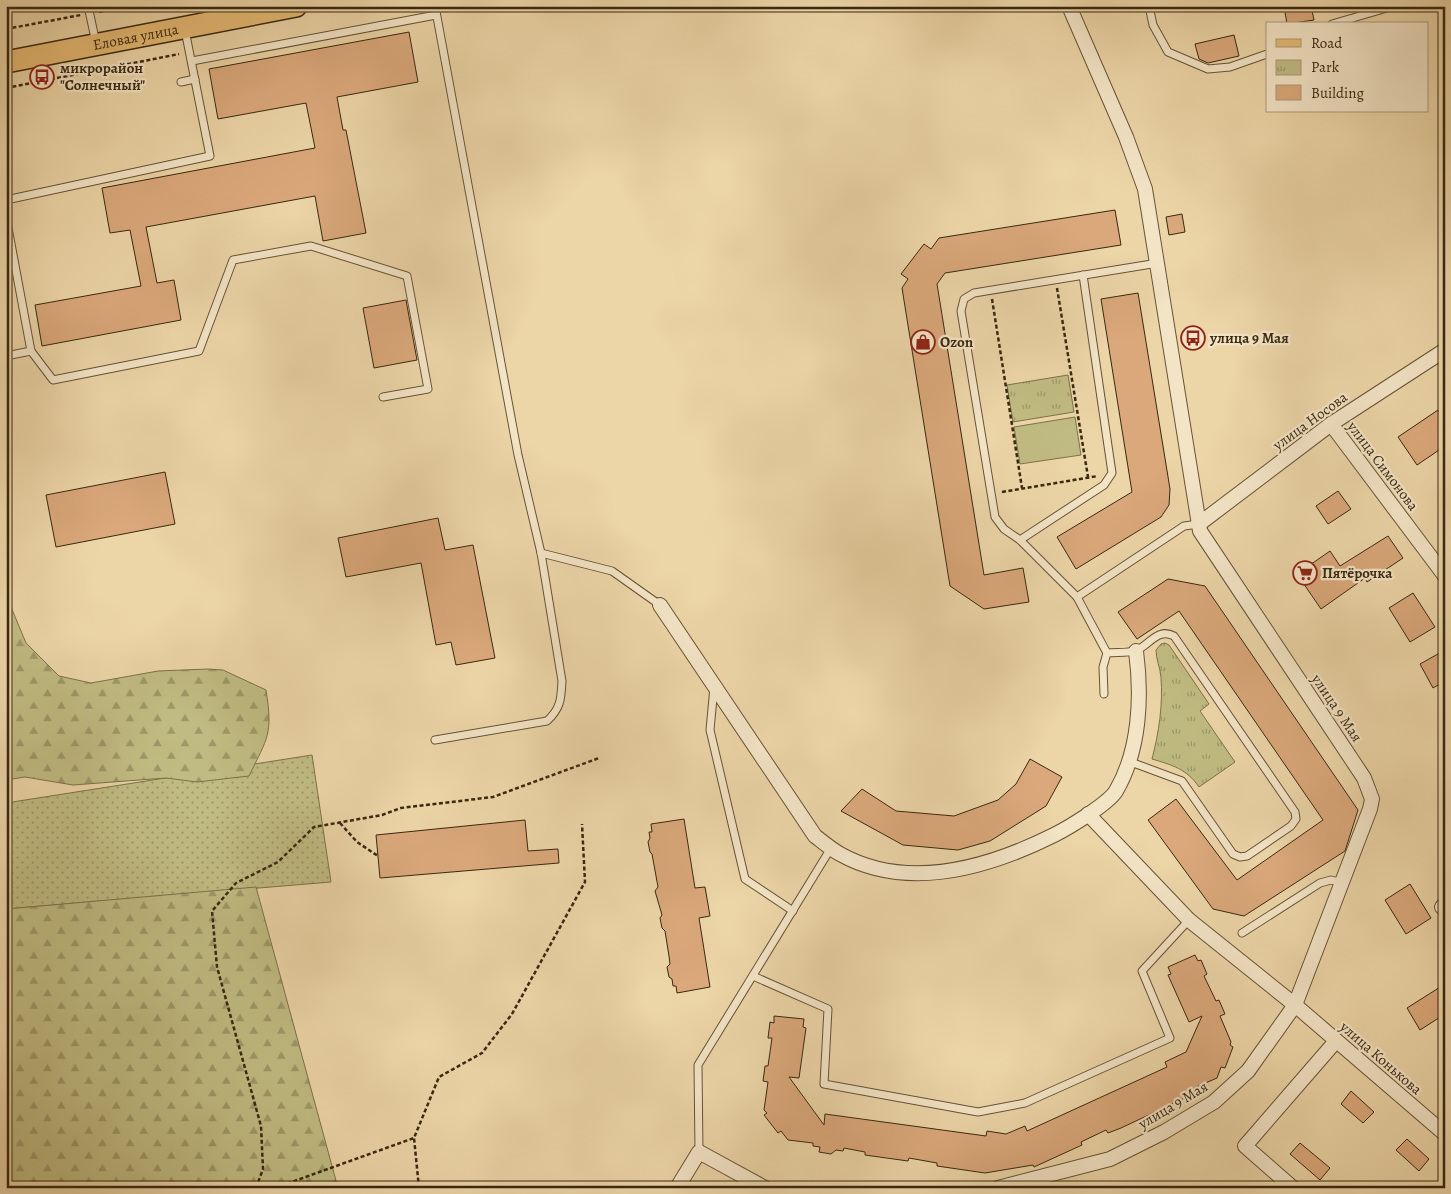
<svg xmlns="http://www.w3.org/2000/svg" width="1451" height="1194" viewBox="0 0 1451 1194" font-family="Alegreya,serif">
	<defs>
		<pattern id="grass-dots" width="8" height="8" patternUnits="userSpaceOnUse" patternTransform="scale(1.25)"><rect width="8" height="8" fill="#c0bb82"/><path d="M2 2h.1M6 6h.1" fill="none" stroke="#9d9869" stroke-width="1.8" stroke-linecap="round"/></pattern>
		<pattern id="forest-firs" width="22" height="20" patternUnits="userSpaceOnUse" patternTransform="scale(1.25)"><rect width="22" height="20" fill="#c0bb82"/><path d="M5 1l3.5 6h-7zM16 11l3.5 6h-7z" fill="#9d9869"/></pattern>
		<pattern id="park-tufts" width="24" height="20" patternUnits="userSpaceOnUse" patternTransform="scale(1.25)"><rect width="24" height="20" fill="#c0bb82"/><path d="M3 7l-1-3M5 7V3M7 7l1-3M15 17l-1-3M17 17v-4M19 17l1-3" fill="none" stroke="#9d9869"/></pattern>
	</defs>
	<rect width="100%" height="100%" fill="#ecd5a7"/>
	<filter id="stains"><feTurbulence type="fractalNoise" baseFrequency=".004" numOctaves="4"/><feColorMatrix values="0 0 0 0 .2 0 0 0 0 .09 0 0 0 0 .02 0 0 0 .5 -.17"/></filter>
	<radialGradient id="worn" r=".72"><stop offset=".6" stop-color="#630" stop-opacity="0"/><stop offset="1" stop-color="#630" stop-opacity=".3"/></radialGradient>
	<path fill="url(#grass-dots)" stroke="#7c724a" d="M312,755l19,127 -325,27v-106z"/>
	<g fill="url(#forest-firs)" stroke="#7c724a">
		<path d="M6,595l20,48 33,33 32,7 67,-12 50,-2 15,1 43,20c7,44 2,47 -17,86l-52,6 -31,-4 -93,7 -48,-8 -19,3z"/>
		<path d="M256,887l82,301h-332v-279z"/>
	</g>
	<g fill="url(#park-tufts)" stroke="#7c724a">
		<path d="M1068,375l6,37 -61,10 -6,-37z"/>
		<path d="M1165,643l4,2 40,59 -9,7 35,51 -36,25c-12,-18 -27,-22 -47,-28 7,-27 11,-54 9,-82 -1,-10 -5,-18 -5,-27l5,-6z"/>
	</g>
	<path fill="#c0bb82" stroke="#7c724a" d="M1075,417l6,38 -61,9 -6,-37z"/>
	<g fill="#daa87a" stroke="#392811">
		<path d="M1284,6h27l3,14 -27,4z"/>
		<path d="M409,32l9,50 -81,15 6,33h3l20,103 -43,8 -8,-45 -169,31 11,56 17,-3 7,40 -139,26 -7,-41 106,-19 -11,-56 -20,3 -8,-45 213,-40 -9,-45 -88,16 -9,-50z"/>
		<path d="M1234,35l5,21 -31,7 -9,-4 -4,-15z"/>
		<path d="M1115,210l6,35 -176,28 -8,11 47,291 39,-7 6,34 -45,7 -34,-23 -48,-298 6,-9 -7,-5 23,-30 7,5 8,-11z"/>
		<path d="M1182,214l3,18 -16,3 -3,-18z"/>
		<path d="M1138,293l32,196 -1,16 -8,12 -85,52 -19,-32 75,-45 -31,-193z"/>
		<path d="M406,300l11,60 -43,8 -11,-60z"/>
		<path d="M1438,410l7,11v25l-28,19 -19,-28z"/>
		<path d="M165,472l10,52 -119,23 -10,-52z"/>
		<path d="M1338,491l13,18 -23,15 -12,-18z"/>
		<path d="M438,518l7,32 28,-5 22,113 -39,7 -5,-23 -15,3 -15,-82 -75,14 -8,-39z"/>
		<path d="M1388,536l15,22 -36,24 -2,-4 -44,31 -24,-35 33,-23 10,15z"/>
		<path d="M1168,579l37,7 153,224 -13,41 -101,65 -31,-7 -65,-89 28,-21 61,81 86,-60 -144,-209 -42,28 -19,-27z"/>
		<path d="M1413,593l22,34 -25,15 -21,-34z"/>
		<path d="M1445,650v31l-12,7 -13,-24z"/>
		<path d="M1030,759l32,18 -16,29 -56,35 -32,9 -55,-5 -62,-34 21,-22 34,22 58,5 44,-16 18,-16z"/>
		<path d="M684,819l11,69 10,-1 5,29 -11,2 11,69 -33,6 -1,-7h-3l-1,-7 -3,-2 -2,-10 3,-3 -1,-8 -4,-25 -3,-3 -2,-10 2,-3 -7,-24 3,-4 -6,-33 -2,-2 -2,-10 2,-4 -1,-6h3l-1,-8z"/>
		<path d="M525,820l3,31 30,-2 1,14 -179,15 -4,-43z"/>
		<path d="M1410,884l21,34 -25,16 -21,-34z"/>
		<path d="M1195,955l3,6 3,-1 6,14 -3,2 12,25 3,-1 6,14 -5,2 11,26 -1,3 3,2 -8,21 -4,-1 -4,11 -23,10 1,2 -7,3 1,3 -68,32 -13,5 -2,-3 -25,12 1,3 -48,22 -1,-2 -48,8 -48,-7v-3l-28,-5 -1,3 -43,-6v-3l-21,-4 -1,3 -7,-1 -5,4 -12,-2 1,-5 -7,-1v-3l-25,-3 -7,-9 -3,2 -14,-18 3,-2 -3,-3 4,-28 -5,-1 2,-15h3l4,-28h-4l2,-16 4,1v-7l30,3 -1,8 3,1 -7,50 -10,-1 35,48 1,-11 161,22 1,-5 19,3 19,-8 2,5 140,-64 -2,-5 21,-10 16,-36 -13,6 -21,-47 3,-1 -3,-7z"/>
		<path d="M1445,984v30l-25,16 -13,-22z"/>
		<path d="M1351,1091l23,21 -11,11 -22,-19z"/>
		<path d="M1407,1139l22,20 -10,12 -23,-21z"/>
		<path d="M1300,1143l30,25 -10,12 -30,-26z"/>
	</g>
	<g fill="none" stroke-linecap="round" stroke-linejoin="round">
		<g stroke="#665336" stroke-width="9">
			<g id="service">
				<path d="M88,6l8,37"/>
				<path d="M435,6l83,449 23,98 21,128c-1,18 -1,27 -15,40l-112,19"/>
				<path d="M1149,6l4,19 15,27 40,17 22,-2 37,-13"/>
				<path d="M1332,24l62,-18"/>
				<path d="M192,61l244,-46"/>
				<path d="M181,82l14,-3"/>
				<path d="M6,200l204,-44 -25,-126"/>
				<path d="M6,217l25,134 -25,5"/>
				<path d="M1083,275l29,198 -8,12 -84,55 57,57 107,-71 15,-2"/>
				<path d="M31,351l22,29 146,-29 34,-91 78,-14 96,30 21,113 -45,8"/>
				<path d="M1020,540l-16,-11 -9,-12 -34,-206 3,-12 10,-6 184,-30"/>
				<path d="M541,553l71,18 48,34"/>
				<path d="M1077,597l30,56c8,-1 20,0 28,-2 14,-5 22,-24 39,-15l121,176 1,7 -5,7 -44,30 -7,1 -7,-3 -51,-73 -54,-20"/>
				<path d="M714,687l-4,43 35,149 48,32"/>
				<path d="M1104,694l-1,-27 4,-14"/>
				<path d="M1242,933l78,-50 11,-3 11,3"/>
				<path d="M753,976l75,33 -4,75 154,28 47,-9 145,-65 -28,-67 47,-51"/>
				<path d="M699,1152l-1,-87 133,-217"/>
			</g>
		</g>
		<g stroke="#665336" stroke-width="16">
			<g id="minor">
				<path d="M1331,424l114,152"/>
				<path d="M1199,524l132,-100 114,-74"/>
				<path d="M660,605l155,231c8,6 16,13 25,18 68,38 150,13 214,-19 14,-7 54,-31 62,-44 24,-41 26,-95 20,-140"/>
				<path d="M1088,814l101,106 106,85 150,129"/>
				<path d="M1442,907l3,-2"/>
				<path d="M677,1188l22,-36 66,36"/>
				<path d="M998,1188l112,-29 54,-27 50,-30 34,-31 47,-66 75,-196 2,-10 -8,-21 -164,-247 -55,-342 -19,-52 -57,-131"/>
				<path d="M1293,1188l-48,-42 91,-105"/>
			</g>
		</g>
		<g stroke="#392811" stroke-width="24">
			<g id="primary">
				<path id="s1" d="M6,62l290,-56"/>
			</g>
		</g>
		<g stroke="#392811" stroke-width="2.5" stroke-dasharray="4 2.5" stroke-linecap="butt">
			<path d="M99,12l32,-6"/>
			<path d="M6,29l75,-14"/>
			<path d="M6,88l173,-34"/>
			<path d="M1057,288l31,189"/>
			<path d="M992,299l30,189"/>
			<path d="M1002,492l96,-16"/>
			<path d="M340,823l17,19 21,14"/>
			<path d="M256,1188l7,-19 -2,-43 -44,-159 -5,-56 24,-28 42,-21 36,-35 68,-12 19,-7 92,-11 106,-39"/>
			<path d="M275,1188l139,-50"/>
			<path d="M419,1188l-5,-50 25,-61 43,-24 30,-39 73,-132 -3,-58"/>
		</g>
		<use href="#service" stroke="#f3e4c6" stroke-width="7"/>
		<use href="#minor" stroke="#f3e4c6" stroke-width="14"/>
		<use href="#primary" stroke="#e6ba74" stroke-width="21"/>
	</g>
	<defs>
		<g id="bus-ring" transform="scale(1.25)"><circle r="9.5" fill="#f3e4c6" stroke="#8f2418" stroke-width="1.5"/><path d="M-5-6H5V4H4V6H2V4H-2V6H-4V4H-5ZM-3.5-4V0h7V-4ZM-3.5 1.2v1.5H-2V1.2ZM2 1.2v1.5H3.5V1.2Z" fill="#8f2418"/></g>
		<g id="shop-ring" transform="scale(1.25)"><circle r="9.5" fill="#f3e4c6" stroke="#8f2418" stroke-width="1.5"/><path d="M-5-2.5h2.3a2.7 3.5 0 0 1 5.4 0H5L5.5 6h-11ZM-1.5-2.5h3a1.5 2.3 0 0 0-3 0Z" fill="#8f2418"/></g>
		<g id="supermarket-ring" transform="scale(1.25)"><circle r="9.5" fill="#f3e4c6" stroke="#8f2418" stroke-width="1.5"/><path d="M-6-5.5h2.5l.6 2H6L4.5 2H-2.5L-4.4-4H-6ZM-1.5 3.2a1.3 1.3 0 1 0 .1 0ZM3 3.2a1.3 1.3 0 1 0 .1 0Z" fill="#8f2418"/></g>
	</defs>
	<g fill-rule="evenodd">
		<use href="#bus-ring" x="42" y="77"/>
		<use href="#bus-ring" x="1193" y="338"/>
		<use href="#shop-ring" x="923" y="342"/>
		<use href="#supermarket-ring" x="1305" y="573"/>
	</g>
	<g text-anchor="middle" stroke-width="4.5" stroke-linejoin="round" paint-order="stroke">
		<g font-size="15" fill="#392811" stroke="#f3e4c6">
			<text dy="5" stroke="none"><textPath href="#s1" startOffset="132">Еловая улица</textPath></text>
			<text transform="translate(1310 421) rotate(-36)" y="5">улица Носова</text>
			<text transform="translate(1383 466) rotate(53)" y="5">улица Симонова</text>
			<text transform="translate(1337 708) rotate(56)" y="5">улица 9 Мая</text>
			<text transform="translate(1381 1058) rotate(41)" y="5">улица Конькова</text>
			<text transform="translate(1173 1105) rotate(-31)" y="5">улица 9 Мая</text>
		</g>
		<g font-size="15" font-weight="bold" fill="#392811" stroke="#f3e4c6" text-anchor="start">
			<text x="60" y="73">микрорайон<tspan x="60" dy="17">"Солнечный"</tspan></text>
			<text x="1210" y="343">улица 9 Мая</text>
			<text x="940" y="347">Ozon</text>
			<text x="1322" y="578">Пятёрочка</text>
		</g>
	</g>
	<rect width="1451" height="1194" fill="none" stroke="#ecd5a7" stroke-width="25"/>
	<rect x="8" y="8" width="1436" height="1179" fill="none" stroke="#392811" stroke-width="2.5"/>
	<rect x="12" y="12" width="1426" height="1169" fill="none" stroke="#392811"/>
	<rect x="1266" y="22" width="162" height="90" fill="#f3e4c6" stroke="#a9997e"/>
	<rect x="1276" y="39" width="25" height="8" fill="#e6ba74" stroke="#a9997e"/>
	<text x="1311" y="48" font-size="15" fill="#392811">Road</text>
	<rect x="1276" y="60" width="25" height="15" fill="url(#park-tufts)" stroke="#a9997e"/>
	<text x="1311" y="72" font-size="15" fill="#392811">Park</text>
	<rect x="1276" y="85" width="25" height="15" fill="#daa87a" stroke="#a9997e"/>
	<text x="1311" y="98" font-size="15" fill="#392811">Building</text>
	<rect width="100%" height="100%" filter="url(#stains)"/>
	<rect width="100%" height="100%" fill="url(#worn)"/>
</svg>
